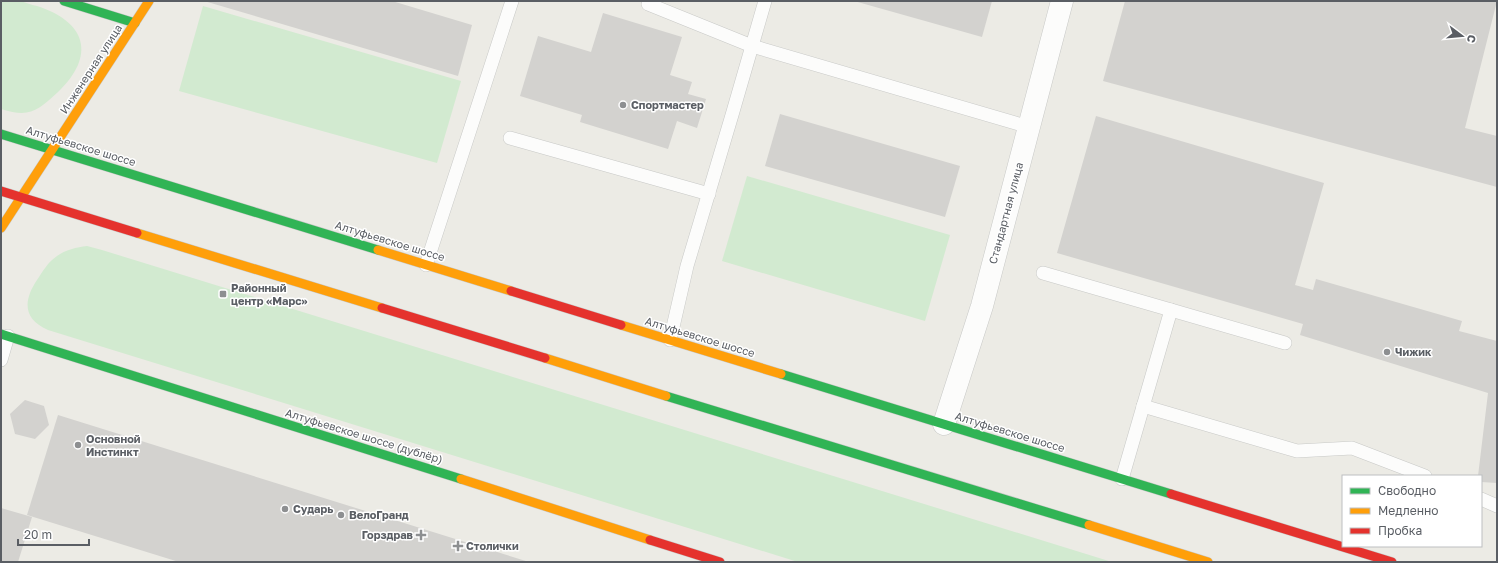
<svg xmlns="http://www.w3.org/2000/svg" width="1498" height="563" viewBox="0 0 1498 563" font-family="'Golos Text',sans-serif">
	<rect width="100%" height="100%" fill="#ecebe5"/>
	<g fill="#d2ead0">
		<path d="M1,1c6,0 13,-1 18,0 6,1 12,4 18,5 50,16 59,50 21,86 -21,19 -28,26 -57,17z"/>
		<path d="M203,6l258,75 -24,82 -258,-72z"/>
		<path d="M747,176l203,59 -25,86 -203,-60z"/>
		<path d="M87,246l15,4 1010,312h-314l-750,-232c-25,-11 -25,-29 -11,-50 6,-9 11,-18 20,-24 8,-6 20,-9 30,-10z"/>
	</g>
	<g fill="#d3d2cf">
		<path d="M204,1h188l80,24 -14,51z"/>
		<path d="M854,1h138l-10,36z"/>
		<path d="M1125,1h372l-32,127 32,8v51l-394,-106z"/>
		<path d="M603,13l79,24 -12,38 22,7 -4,12 18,5 -9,29 -20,-7 -9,28 -88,-27 2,-7 -62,-19 18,-60 53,16z"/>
		<path d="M780,114l180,52 -15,51 -180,-51z"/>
		<path d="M1096,116l228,67 -29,102 18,5 3,-11 146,42 -3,10 38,10v142l-16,-1v-6h-3l10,-83 -188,-58 3,-11 -246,-71z"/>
		<path d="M25,400l19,6 5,19 -14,14 -20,-5 -5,-20z"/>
		<path d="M58,415l471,147h-350l-152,-47z"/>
		<path d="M1,508l31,9 -14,45h-17z"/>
	</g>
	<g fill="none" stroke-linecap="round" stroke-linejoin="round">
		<g stroke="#c8c9c7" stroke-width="14">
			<g id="lane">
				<path d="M650,1l-2,3 104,42 277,81"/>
				<path d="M510,138l199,56"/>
				<path d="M426,265l86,-264"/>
				<path d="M1043,273l128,37 -49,169"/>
				<path d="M1171,310l114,33"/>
				<path d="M670,340l17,-74 45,-151 33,-114"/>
				<path d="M1,360l7,-24"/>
				<path d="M1143,406l154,45 55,-3 73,28"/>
				<path d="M1481,499l16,7"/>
			</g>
		</g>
		<g stroke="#c8c9c7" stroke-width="23">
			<path id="street" d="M944,424l38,-118 80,-305"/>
		</g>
		<g stroke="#c7c7c6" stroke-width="10">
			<g id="fast">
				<path d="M64,1l71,22"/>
				<path d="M1,134l377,116"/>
				<path d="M1,334l460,145"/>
				<path d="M781,374l390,120"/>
				<path d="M666,396l423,129"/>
			</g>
		</g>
		<g stroke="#c7c7c6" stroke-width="10">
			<g id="slow">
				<path d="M1,228l148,-227"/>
				<path d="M137,233l245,75"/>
				<path d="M378,250l133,41"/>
				<path d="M621,325l160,49"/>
				<path d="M545,358l121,38"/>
				<path d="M461,479l189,61"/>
				<path d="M1089,525l119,37"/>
			</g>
		</g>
		<g stroke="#c7c7c6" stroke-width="10">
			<g id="jam">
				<path d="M1,191l136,42"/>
				<path d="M511,291l110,34"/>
				<path d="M382,308l163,50"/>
				<path d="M1171,494l221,68"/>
				<path d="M650,540l70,22"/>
			</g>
		</g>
		<use href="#lane" stroke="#fcfcfb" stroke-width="13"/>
		<use href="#street" stroke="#fcfcfb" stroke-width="22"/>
		<use href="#fast" stroke="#30b455" stroke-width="9"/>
		<use href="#slow" stroke="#ff9f0a" stroke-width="9"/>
		<use href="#jam" stroke="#e5322d" stroke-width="9"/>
	</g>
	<g fill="#8d8f91" stroke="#fff" stroke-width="1.5">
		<circle cx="623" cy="105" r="4"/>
		<rect x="219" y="290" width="8" height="8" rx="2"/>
		<circle cx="1387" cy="352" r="4"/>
		<circle cx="78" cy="445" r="4"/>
		<circle cx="285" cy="509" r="4"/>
		<circle cx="341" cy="515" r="4"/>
		<path d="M419 529h4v4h4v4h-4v4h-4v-4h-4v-4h4z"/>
		<path d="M456 540h4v4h4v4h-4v4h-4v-4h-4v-4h4z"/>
	</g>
	<g text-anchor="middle" stroke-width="3" stroke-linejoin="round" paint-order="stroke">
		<g font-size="11" fill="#5a5e64" stroke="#fff">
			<text transform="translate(91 69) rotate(-57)" y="4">Инженерная улица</text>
			<text transform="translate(81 146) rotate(17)" y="4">Алтуфьевское шоссе</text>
			<text transform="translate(1006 213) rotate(-75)" y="4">Стандартная улица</text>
			<text transform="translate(390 241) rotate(17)" y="4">Алтуфьевское шоссе</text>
			<text transform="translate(700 337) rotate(17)" y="4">Алтуфьевское шоссе</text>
			<text transform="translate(1010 432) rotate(17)" y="4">Алтуфьевское шоссе</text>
			<text transform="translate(364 436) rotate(17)" y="4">Алтуфьевское шоссе (дублёр)</text>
		</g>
		<g font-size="11" font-weight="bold" fill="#5a5e64" stroke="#fff" text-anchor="start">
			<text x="631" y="109">Спортмастер</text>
			<text x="231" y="292">Районный<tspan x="231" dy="13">центр «Марс»</tspan></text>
			<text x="1395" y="356">Чижик</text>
			<text x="86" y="443">Основной<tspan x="86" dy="13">Инстинкт</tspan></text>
			<text x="293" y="513">Сударь</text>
			<text x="349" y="519">ВелоГранд</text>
			<text x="413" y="539" text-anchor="end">Горздрав</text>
			<text x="466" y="550">Столички</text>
		</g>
	</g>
	<rect width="1498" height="563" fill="none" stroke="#5a5e64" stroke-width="4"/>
	<rect x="1342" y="475" width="140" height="72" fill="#ffffff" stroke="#bdbfc1"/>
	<rect x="1350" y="488" width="20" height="6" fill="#30b455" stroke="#bdbfc1"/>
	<text x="1378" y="495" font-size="12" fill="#5a5e64">Свободно</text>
	<rect x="1350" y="508" width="20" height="6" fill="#ff9f0a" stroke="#bdbfc1"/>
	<text x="1378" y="515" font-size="12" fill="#5a5e64">Медленно</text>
	<rect x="1350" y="528" width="20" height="6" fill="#e5322d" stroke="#bdbfc1"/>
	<text x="1378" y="535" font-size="12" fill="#5a5e64">Пробка</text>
	<g transform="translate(1462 36) rotate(106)" stroke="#ffffff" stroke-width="3" paint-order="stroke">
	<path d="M0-3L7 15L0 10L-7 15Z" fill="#5a5e64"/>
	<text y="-6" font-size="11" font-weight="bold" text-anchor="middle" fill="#5a5e64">С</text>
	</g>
	<path d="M18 539v6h71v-6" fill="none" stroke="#5a5e64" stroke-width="2"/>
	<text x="24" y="539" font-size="12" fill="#5a5e64" stroke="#ffffff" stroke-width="3" paint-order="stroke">20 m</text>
</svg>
